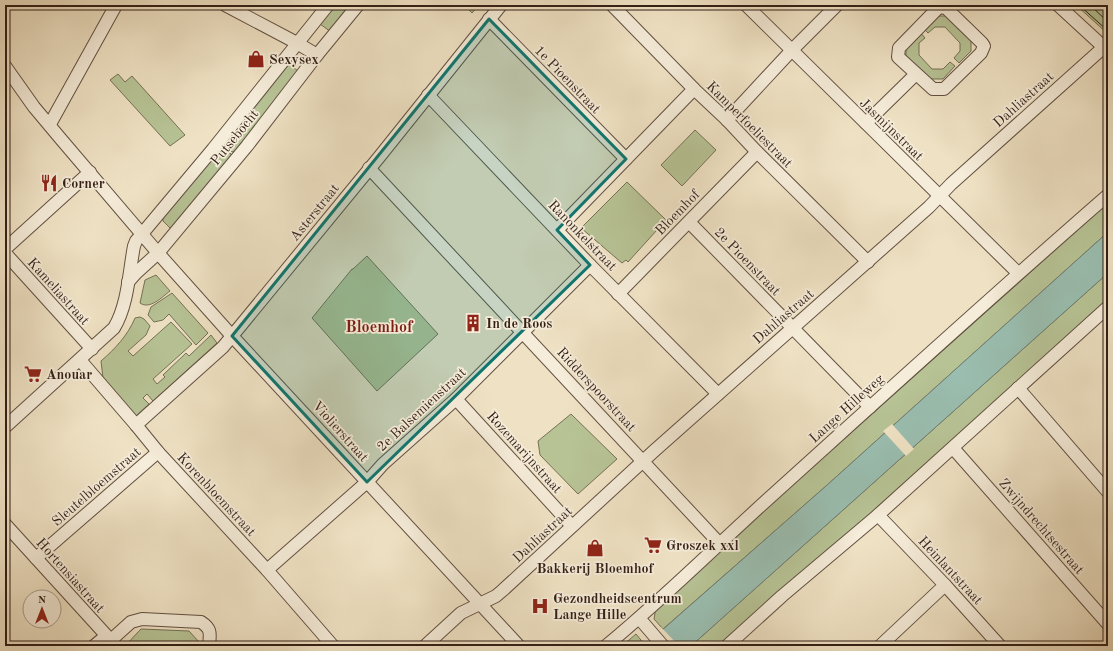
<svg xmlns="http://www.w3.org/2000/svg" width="1113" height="651" viewBox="0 0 1113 651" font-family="'Old Standard TT',serif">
	<rect width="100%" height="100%" fill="#efe2c4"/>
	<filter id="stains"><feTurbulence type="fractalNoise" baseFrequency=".005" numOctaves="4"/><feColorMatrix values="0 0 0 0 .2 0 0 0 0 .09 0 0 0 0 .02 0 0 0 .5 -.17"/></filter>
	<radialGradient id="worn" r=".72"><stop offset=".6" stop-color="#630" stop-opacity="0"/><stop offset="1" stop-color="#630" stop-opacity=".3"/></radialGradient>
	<g fill="#b7c395" stroke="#757156">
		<path d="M335,5h19l-23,27 -11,-8z"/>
		<path d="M464,5h15l-7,8z"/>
		<path d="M1076,5h32v29z"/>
		<path d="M935,16h11l25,24v11l-12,12 -5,-5 6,-7v-8l-15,-16h-10l-7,6 -5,-5z"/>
		<path d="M920,32l5,6 -6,5v12l13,14h11l7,-7 5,4 -12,13h-14l-23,-22v-11z"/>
		<path d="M289,64l9,7 -63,80 -3,1 -8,-7v-3l62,-77z"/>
		<path d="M118,74l7,8 7,-6 53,59 -15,11 -60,-66z"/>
		<path d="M695,130l21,20 -34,36 -21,-21z"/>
		<path d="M220,148h3l8,6v4l-60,71 -8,-8v-4z"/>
		<path d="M627,182l39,38 -38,42 -2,-2 -4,3 -41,-35z"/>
		<path d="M1108,203v29l-282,254 -163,143 -9,-10 2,-12z"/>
		<path d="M367,256l71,78 -61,57 -65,-73 40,-49h1z"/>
		<path d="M1108,273v28l-87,79 -91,80 -208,186h-31z"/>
		<path d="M156,275l14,16c-8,6 -20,19 -30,12l5,-23z"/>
		<path d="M172,293l36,40 -12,12 -27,-31 -6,6 -9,2 -6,-7 3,-8z"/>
		<path d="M140,317l4,2 6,7 -4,9 -18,16 5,5 38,-34 21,22 -39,35 4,5 8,-7 -2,-2 23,-22 3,3 22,-21 6,8 -64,58 -6,-7 -4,4 6,6 -13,12 -33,-38 -2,-17c14,-12 27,-26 34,-43z"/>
		<path d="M571,414l46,45 -39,35 -38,-39 -2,-14z"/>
		<path d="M141,629l48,2 10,11v4h-74z"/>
		<path d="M636,634l9,11 -23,1z"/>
	</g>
	<path fill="#9abeb0" stroke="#717e72" d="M1108,232v41l-417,373h-47l182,-160z"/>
	<g fill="#efe2c4">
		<path d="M892,424l22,25 -8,7 -23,-25z"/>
		<path d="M661,627l18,19h-33l-2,-2z"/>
	</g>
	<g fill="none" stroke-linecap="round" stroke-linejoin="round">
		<g stroke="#625042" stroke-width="14">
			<g id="minor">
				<path d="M225,5l72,38 20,12"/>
				<path d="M612,5l82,84 33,31 30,32 111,110"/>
				<path d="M746,5l272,268"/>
				<path d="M1058,5l50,46"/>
				<path d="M939,7l7,1 36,35 2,3 -3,7 -37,36h-11l-35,-32 1,-9z"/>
				<path d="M489,19l137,140"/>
				<path d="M5,66l29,41 26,31 98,115 74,83 287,310"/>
				<path d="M428,95l162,170 128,129"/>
				<path d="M727,120l65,-70 45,-45"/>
				<path d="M866,123l50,-49"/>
				<path d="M50,124l66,-119"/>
				<path d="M369,168l350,375"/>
				<path d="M689,222l181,185"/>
				<path d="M557,230l137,-141"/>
				<path d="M5,249l85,-77"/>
				<path d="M5,253l87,96"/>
				<path d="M128,282l8,-9 22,-20 89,-107 70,-91 41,-50"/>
				<path d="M618,294l139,-142"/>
				<path d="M80,360l56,65 22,27 109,118 66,76"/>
				<path d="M1018,388l90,104"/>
				<path d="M456,399l116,127"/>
				<path d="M136,425l87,-78 157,-191 121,-151"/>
				<path d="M5,427l109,-99c14,-23 15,-56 20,-82l2,-5 77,-92 115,-144"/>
				<path d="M953,448l155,176"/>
				<path d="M878,515l67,70 55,61"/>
				<path d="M5,524l111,122"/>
				<path d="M36,558l122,-106"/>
				<path d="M267,570l100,-88 16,-18 73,-65 134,-134"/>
				<path d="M639,618l24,28"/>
				<path d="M111,640l20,-18 11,-3 59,3c11,7 9,12 8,24"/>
				<path d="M94,646l12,-10"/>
				<path d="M425,646l36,-33 35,-17 7,-6 151,-139 275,-244 22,-23 153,-137"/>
				<path d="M606,646c56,-46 107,-97 161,-146 113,-102 226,-205 341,-305"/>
				<path d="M727,646l55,-50 96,-81 230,-208"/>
				<path d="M880,646l65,-61"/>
			</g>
		</g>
		<use href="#minor" stroke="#f5ecd9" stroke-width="12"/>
		<g stroke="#331f16" stroke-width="1">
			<path d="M1079,5l29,26"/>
			<path d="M1090,5l18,17"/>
		</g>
	</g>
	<path fill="#0f766e" fill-opacity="0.2" stroke="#0f766e" stroke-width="3" stroke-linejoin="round" d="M489,19l137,140 -69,71 33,35 -223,217 -135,-146z"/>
	<defs>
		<g id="shop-bare" transform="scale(1.38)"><path d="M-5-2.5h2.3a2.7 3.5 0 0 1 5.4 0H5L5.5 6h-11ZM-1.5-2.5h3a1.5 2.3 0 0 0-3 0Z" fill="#8f2418" stroke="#f5ecd9" stroke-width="2.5" paint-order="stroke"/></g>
		<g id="restaurant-bare" transform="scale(1.38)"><path d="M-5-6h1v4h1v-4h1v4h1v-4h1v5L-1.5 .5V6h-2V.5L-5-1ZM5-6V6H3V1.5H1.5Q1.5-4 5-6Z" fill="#8f2418" stroke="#f5ecd9" stroke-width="2.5" paint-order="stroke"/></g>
		<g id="building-bare" transform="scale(1.38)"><path d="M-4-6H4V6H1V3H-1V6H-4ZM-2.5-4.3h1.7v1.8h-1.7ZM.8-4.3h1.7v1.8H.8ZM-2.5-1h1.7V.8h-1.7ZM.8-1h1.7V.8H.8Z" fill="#8f2418" stroke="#f5ecd9" stroke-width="2.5" paint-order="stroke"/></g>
		<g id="supermarket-bare" transform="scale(1.38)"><path d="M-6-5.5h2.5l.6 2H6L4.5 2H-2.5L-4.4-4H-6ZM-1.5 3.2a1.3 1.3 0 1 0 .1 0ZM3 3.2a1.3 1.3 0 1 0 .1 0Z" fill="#8f2418" stroke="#f5ecd9" stroke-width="2.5" paint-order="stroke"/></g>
		<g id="hospital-bare" transform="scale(1.38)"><path d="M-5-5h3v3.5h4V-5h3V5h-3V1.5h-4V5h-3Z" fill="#8f2418" stroke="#f5ecd9" stroke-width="2.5" paint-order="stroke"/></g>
	</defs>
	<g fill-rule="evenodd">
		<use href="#shop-bare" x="256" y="59"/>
		<use href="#restaurant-bare" x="49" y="183"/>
		<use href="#building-bare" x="473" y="323"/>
		<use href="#supermarket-bare" x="33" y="374"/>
		<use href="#supermarket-bare" x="653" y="545"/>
		<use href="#shop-bare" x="595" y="548"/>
		<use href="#hospital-bare" x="540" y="606"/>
	</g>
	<g text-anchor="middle" stroke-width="3.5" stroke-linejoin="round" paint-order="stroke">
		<g font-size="14" font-weight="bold" fill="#331f16" stroke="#f5ecd9" text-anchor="start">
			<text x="269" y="64">Sexysex</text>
			<text x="62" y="188">Corner</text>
			<text x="486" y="328">In de Roos</text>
			<text x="46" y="379">Anouar</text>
			<text x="666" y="550">Groszek xxl</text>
			<text x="595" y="573" text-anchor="middle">Bakkerij Bloemhof</text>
			<text x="553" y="603">Gezondheidscentrum<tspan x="553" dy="16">Lange Hille</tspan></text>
		</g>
		<g font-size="14" fill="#331f16" stroke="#f5ecd9">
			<text transform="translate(568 79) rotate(46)" y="5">1e Pioenstraat</text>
			<text transform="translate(1023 99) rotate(-42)" y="5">Dahliastraat</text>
			<text transform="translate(750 124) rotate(45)" y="5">Kamperfoeliestraat</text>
			<text transform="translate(892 129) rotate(44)" y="5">Jasmijnstraat</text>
			<text transform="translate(234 137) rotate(-51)" y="5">Putsebocht</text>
			<text transform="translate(314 212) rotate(-51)" y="5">Asterstraat</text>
			<text transform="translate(677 212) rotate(-46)" y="5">Bloemhof</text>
			<text transform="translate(583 235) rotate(46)" y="5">Ranonkelstraat</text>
			<text transform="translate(748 261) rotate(46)" y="5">2e Pioenstraat</text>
			<text transform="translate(59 291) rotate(48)" y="5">Kameliastraat</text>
			<text transform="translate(783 316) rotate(-41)" y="5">Dahliastraat</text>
			<text transform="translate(597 389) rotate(47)" y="5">Ridderspoorstraat</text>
			<text transform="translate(846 408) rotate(-42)" y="5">Lange Hilleweg</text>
			<text transform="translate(421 409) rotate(-43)" y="5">2e Balsemienstraat</text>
			<text transform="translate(341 431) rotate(48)" y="5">Violierstraat</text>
			<text transform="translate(525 452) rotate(48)" y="5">Rozemarijnstraat</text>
			<text transform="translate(96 486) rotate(-41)" y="5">Sleutelbloemstraat</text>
			<text transform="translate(217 494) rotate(47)" y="5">Korenbloemstraat</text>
			<text transform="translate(1042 526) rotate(49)" y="5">Zwijndrechtsestraat</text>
			<text transform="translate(542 534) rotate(-43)" y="5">Dahliastraat</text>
			<text transform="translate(951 570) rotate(47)" y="5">Heinlantstraat</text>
			<text transform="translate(71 575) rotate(48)" y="5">Hortensiastraat</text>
		</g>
		<g font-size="16" font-weight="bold" fill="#7a1f14" stroke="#f5ecd9">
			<text x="379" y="332">Bloemhof</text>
		</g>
	</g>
	<rect width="1113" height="651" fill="none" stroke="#efe2c4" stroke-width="20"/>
	<rect x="6" y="6" width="1101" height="639" fill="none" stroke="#331f16" stroke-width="2"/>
	<rect x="10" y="10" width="1093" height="631" fill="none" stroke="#331f16"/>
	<g transform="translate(42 609)"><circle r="19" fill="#f5ecd9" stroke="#a79a8b"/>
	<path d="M0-3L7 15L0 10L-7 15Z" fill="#8f2418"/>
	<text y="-6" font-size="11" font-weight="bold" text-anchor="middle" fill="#331f16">N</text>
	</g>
	<rect width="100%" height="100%" filter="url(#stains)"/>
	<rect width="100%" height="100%" fill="url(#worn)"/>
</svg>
